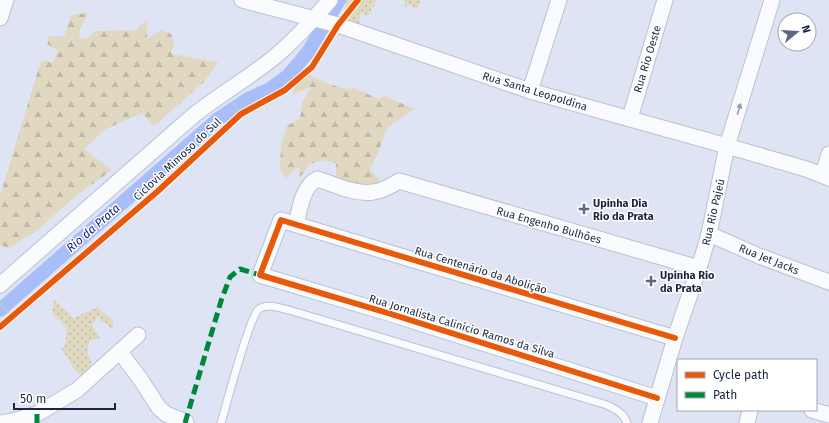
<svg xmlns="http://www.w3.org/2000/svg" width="829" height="423" viewBox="0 0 829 423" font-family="'Fira Sans',sans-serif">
	<defs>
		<pattern id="grass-dots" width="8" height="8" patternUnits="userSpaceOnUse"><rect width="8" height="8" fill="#e1d8c2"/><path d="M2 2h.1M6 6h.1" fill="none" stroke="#c0b9a8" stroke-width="1.8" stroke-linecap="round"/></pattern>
		<pattern id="forest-firs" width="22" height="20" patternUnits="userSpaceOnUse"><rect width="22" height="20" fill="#e1d8c2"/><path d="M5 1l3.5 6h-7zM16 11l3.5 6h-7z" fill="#c0b9a8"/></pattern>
	</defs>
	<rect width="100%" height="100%" fill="#dee4f4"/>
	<g fill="url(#grass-dots)">
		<path d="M345,0h32l-9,16 -7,-3 -2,11 -15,-1 2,-19z"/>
		<path d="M404,0h17l-4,9 -9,-5 -3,4z"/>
		<path d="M54,300l20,18 23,-11 16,14v10l-9,-10 -3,2 -3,-6 -6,8 8,13 -10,2 -3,11 7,19 -10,8 -8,-7 -15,-23 4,-2 2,-18 -15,-15z"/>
	</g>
	<g fill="url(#forest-firs)">
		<path d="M88,13l-8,16 -1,9h8l10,-7 39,-1 11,-11v20l14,-9 10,4 3,8 -3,12 47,8 -13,19 -51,45 -12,-13 -36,16 -22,20 28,21 -35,25 -41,36 -27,17 -9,-3v-49l39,-129 3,-6 11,1 5,-12 -11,-6 2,-8 15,1 7,-22z"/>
		<path d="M299,70c15,7 41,22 56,18l23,11 7,-3 29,13 -27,19 -9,25 -8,17 10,10 -15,11 -29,-13v-15l-12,-3 -14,4 -10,13 -2,-10 -12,11 -6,-8 1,-25 6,-19 13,-8 2,-15 9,-16 -18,7z"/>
	</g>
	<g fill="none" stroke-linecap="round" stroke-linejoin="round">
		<path stroke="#a8bef9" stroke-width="14" d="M0,310l218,-191 30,-20 22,-10 18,-13 20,-24 31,-52"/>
		<g stroke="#bac1d6" stroke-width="9">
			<path id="service" d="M221,423c5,-17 29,-108 38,-114 8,-6 21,-1 30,1l318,95c8,4 17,8 20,18"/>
		</g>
		<g stroke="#bac1d6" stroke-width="17">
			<g id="minor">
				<path d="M242,0l96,25 192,66 197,55 79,23 23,9"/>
				<path d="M0,18l6,-18"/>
				<path d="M530,91l29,-91"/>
				<path d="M630,118l35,-118"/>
				<path d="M823,175l6,-21"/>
				<path d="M296,224c4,-15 6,-37 21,-45 17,5 38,16 56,13 9,-1 18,-6 26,-11l300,87"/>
				<path d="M709,234l50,22 70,26"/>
				<path d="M0,285l194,-170c25,-20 53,-36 78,-56 21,-17 40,-38 58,-59"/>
				<path d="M120,352l21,28 18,28 7,6 20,8"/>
				<path d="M657,398l-266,-84 -131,-39 21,-55 126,38 268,80"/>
				<path d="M812,410l17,5"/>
				<path d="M1,423l12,-2 24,-7 40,-24 61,-55"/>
				<path d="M650,423l25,-85 24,-70 10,-34 18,-88 45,-146"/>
				<path d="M747,423l3,-13"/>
			</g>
		</g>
		<g stroke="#c2c5ce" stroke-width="2.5" stroke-dasharray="3 2" stroke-linecap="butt">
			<path d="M233,103l8,11"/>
			<path d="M0,303l12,14"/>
		</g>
		<use href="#service" stroke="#fafbfd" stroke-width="7"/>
		<use href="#minor" stroke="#fafbfd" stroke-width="15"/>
		<g stroke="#00873e" stroke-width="5" stroke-dasharray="10 5" stroke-linecap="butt">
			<path d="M37,414v9"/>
			<path d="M185,423l36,-122 9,-24 10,-8 20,6"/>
		</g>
		<g stroke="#fff" stroke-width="8">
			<g id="cycleway">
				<path d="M0,327l158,-136 83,-77 44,-24 27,-23 26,-42 20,-25"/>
				<path d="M657,398l-266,-84 -131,-39 21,-55 126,38 268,80"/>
			</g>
		</g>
		<use href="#cycleway" stroke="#e8590c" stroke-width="6"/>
	</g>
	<defs><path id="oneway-solid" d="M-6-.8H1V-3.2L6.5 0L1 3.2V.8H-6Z"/></defs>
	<use fill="#969ba8" href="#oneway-solid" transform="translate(739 109) rotate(-73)"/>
	<g fill="#60687f" stroke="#fff" stroke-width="1.5">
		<path d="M582 203h4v4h4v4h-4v4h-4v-4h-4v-4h4z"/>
		<path d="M649 275h4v4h4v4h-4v4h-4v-4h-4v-4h4z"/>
	</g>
	<g text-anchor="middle" stroke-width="3" stroke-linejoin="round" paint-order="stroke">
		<g font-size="11" fill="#1c2540" stroke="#fff">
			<text transform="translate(647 59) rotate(-73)" y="4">Rua Rio Oeste</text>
			<text transform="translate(535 91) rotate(17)" y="4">Rua Santa Leopoldina</text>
			<text transform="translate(177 159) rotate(-43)" y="4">Ciclovia Mimoso do Sul</text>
			<text transform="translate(713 212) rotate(-77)" y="4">Rua Rio Pajeú</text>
			<text transform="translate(549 225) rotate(16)" y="4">Rua Engenho Bulhões</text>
			<text transform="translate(769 259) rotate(22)" y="4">Rua Jet Jacks</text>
			<text transform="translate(481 270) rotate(17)" y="4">Rua Centenário da Abolição</text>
			<text transform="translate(462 326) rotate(17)" y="4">Rua Jornalista Calinício Ramos da Silva</text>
		</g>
		<g font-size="11" font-weight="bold" fill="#1c2540" stroke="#fff" text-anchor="start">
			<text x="593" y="207">Upinha Dia<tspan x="593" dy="13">Rio da Prata</tspan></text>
			<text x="660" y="279">Upinha Rio<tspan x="660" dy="13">da Prata</tspan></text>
		</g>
		<g font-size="12" font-style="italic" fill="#17257c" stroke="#fff">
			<text transform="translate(93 228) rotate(-41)" y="4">Rio da Prata</text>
		</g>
	</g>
	<rect x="677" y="359" width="140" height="52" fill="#ffffff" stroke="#a4a8b3"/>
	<rect x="685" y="372" width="20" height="6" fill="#e8590c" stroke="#a4a8b3"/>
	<text x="713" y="379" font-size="12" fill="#1c2540">Cycle path</text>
	<rect x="685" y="392" width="20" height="6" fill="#00873e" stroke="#a4a8b3"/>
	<text x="713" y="399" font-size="12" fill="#1c2540">Path</text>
	<g transform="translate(797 32) rotate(72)"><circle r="19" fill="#ffffff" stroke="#a4a8b3"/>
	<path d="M0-3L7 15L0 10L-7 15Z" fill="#60687f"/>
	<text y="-6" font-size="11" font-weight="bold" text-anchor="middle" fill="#1c2540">N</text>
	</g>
	<path d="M14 403v6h101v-6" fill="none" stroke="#1c2540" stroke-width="2"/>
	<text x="20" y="403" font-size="12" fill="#1c2540" stroke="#ffffff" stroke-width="3" paint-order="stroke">50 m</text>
</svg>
